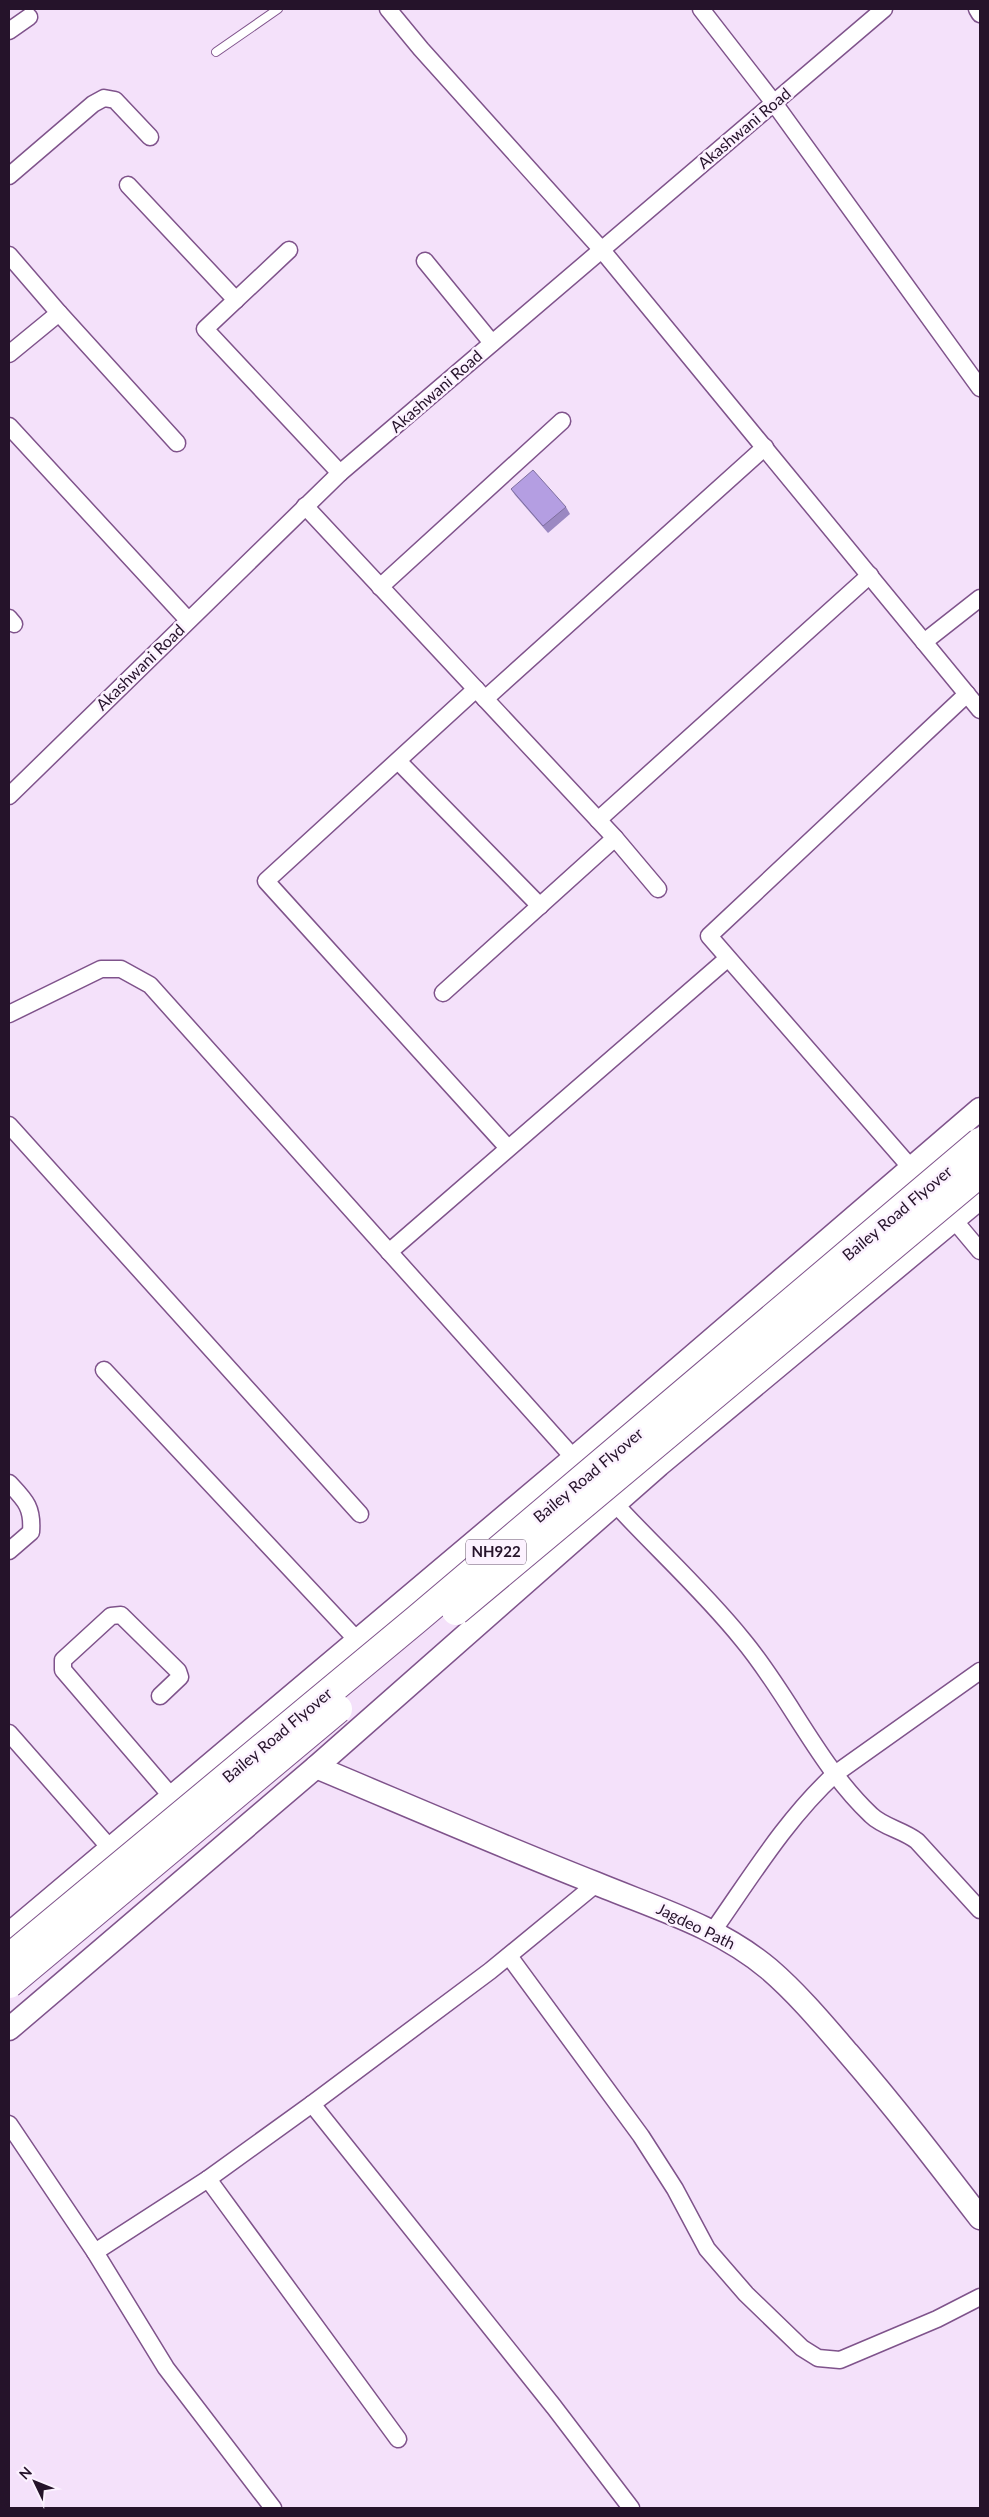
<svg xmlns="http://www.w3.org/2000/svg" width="989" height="2517" viewBox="0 0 989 2517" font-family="Lato,sans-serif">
	<rect width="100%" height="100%" fill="#f4e1fa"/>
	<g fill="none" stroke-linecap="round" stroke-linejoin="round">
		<g stroke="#7f538b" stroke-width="10">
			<path id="lane" d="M216,52l62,-43"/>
		</g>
		<g stroke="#7f538b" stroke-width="19">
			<g id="street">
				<path d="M388,9l33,40 180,200 379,461"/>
				<path d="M701,9l73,94 206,285"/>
				<path d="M977,9l3,5"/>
				<path d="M9,31l20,-14"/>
				<path d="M9,176l84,-72 11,-6 11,2 35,37"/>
				<path d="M128,185l108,115"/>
				<path d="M289,250l-84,79 135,144"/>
				<path d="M9,255l50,58 -50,41"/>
				<path d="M425,261l67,82"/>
				<path d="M59,313l118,130"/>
				<path d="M9,426l179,194"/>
				<path d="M305,506l310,332 43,51"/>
				<path d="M380,587l182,-166"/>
				<path d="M9,618l5,6"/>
				<path d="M924,642l56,-44"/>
				<path d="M476,689l-210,192 242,267"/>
				<path d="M485,699l280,-252"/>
				<path d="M398,761l142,145"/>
				<path d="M9,796l331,-323 544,-464"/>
				<path d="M598,820l272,-245"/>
				<path d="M443,993l172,-155"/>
				<path d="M9,1014l92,-45h20l29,16 431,481"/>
				<path d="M9,1125l351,389"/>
				<path d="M912,1169l-203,-233 258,-242"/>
				<path d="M954,1220l26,31"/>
				<path d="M389,1252l338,-293"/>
				<path d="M104,1370l253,270"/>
				<path d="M9,1483c16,17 24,24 22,49l-22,19"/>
				<path d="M607,1495c44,49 94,93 135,144 47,56 76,126 129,176 12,12 32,15 46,26l63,69"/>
				<path d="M160,1696l20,-19 -2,-6 -57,-56 -10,1 -48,44v10l109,127"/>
				<path d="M9,1733l101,115"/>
				<path d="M713,1931c38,-54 73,-112 122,-157l145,-103"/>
				<path d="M509,1956l132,180 34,53 32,60 39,45 56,54 16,10 22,2 97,-41 43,-22"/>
				<path d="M312,2104l242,303 77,101"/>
				<path d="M9,2124l86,128 71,116 107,140"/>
				<path d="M208,2179l190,260"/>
				<path d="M95,2252l113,-73 104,-75 178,-133 106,-87"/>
			</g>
		</g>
		<g stroke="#7f538b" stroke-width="25">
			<g id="secondary">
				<path d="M316,1767c93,39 185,79 279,116 60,25 123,43 174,86 29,25 54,55 79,84 46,53 89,109 132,165"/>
				<path d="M9,1934l565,-476 406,-349"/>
				<path d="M9,2029l307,-262 343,-302 321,-267"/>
			</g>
		</g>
		<use href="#lane" stroke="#fff" stroke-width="8"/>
		<use href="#street" stroke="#fff" stroke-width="16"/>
		<use href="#secondary" stroke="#fff" stroke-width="22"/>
		<g stroke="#7f538b" stroke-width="30" stroke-linecap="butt">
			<g id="highway-bridge">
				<path d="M456,1611l524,-438"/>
				<path d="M9,1958l408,-339 563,-477"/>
				<path d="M9,1984l329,-275"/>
			</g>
		</g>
		<use href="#highway-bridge" stroke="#fff" stroke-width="28"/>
	</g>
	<path fill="#9b88c2" d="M511,489l55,18 4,7 -22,19 -33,-38z"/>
	<path fill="#b49ee2" stroke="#7e6f9e" d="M533,470l33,37 -23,19 -32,-37z"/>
	<g text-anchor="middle" stroke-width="5" stroke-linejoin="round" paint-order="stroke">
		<rect fill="#fcf2ff" stroke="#66566a" stroke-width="1" x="466" y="1539.5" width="60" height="25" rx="4"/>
		<g font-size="15" font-weight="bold" fill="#25132a">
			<text x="496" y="1557">NH922</text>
		</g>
		<g font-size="16" fill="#25132a" stroke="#fcf2ff">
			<text transform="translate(744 128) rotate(-40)" y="6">Akashwani Road</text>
			<text transform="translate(436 391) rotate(-41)" y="6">Akashwani Road</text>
			<text transform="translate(140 667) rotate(-44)" y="6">Akashwani Road</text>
			<text transform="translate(897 1213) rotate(-40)" y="6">Bailey Road Flyover</text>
			<text transform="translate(588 1475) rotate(-40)" y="6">Bailey Road Flyover</text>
			<text transform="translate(277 1735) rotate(-40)" y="6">Bailey Road Flyover</text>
			<text transform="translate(696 1926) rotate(26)" y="6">Jagdeo Path</text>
		</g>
	</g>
	<rect width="989" height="2517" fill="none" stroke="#25132a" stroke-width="20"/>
	<g transform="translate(35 2482) rotate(313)" stroke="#fcf2ff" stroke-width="4" paint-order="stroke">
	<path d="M0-4L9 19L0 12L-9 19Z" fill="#25132a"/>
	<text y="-8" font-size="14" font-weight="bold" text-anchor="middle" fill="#25132a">N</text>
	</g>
</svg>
